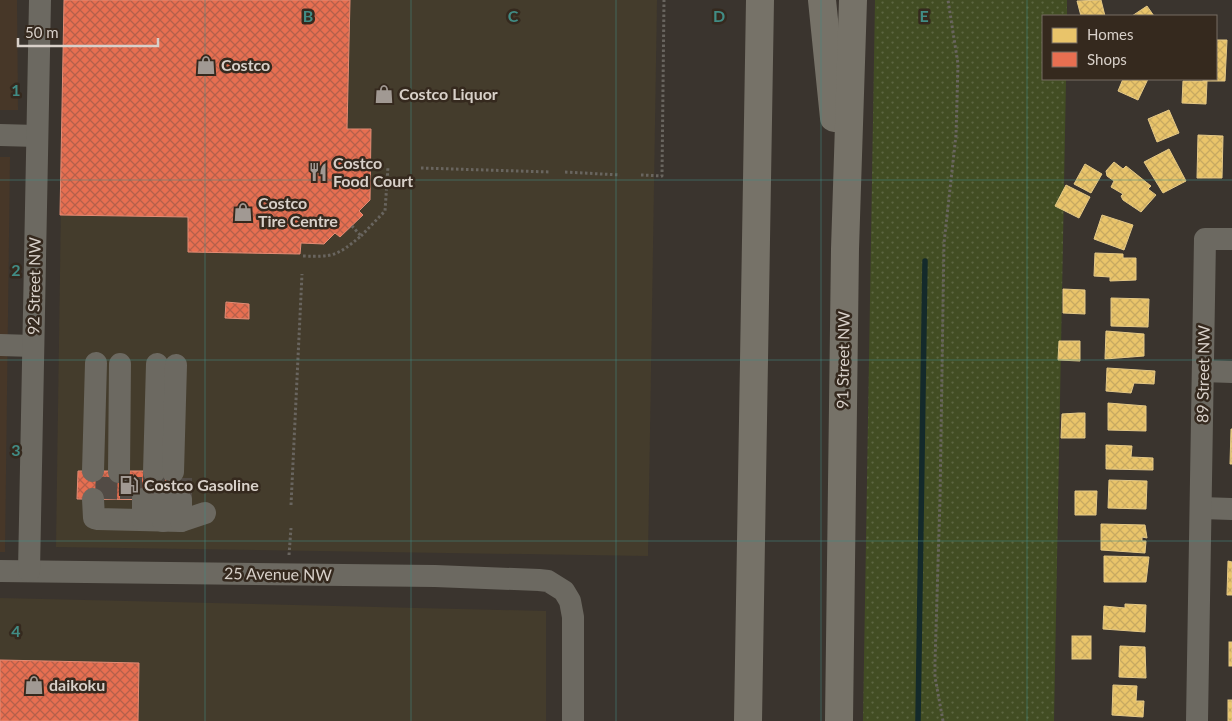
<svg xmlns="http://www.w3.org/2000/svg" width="1232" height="721" viewBox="0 0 1232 721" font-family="Lato,sans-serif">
	<defs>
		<pattern id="grass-dots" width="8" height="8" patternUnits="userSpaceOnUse" patternTransform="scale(1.25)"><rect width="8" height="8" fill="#424d23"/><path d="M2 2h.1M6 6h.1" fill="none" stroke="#5d6642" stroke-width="1.8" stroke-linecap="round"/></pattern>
		<pattern id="homes-cross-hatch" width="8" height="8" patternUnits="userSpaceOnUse" patternTransform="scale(1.25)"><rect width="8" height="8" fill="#e9c46a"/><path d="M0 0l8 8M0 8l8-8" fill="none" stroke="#c7a961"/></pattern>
		<pattern id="shops-cross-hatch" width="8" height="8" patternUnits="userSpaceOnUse" patternTransform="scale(1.25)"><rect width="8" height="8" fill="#e76f51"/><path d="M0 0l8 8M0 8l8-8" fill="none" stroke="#b5604b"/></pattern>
	</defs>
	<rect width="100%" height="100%" fill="#3a342e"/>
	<g fill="#443c2c">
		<path d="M64,0h593l-9,556 -592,-9z"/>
		<path d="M0,598l546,13v110h-546z"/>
	</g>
	<g fill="#473728">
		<path d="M0,0h17l1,110h-18z"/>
		<path d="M0,157h10l-5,395h-5z"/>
	</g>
	<path fill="url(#grass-dots)" d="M875,0h192v16h-24v63h23l-12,642h-191z"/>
	<g fill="url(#homes-cross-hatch)" stroke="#e4c886">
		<path d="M1101,0l4,16h-24l-4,-15z"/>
		<path d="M1147,6l7,10h-22z"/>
		<path d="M1216,40h11l-2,41h-22v-2h13z"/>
		<path d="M1123,79h25l-10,21 -20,-9z"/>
		<path d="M1183,81h24l-1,23 -24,-1z"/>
		<path d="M1169,110l10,23 -22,9 -9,-23z"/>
		<path d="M1198,135l25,1 -1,42h-25z"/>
		<path d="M1169,149l17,32 -23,12 -19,-31z"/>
		<path d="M1114,162l9,7 3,-3 25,20 -3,3 8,6 -15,17 -18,-12 -2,-4 2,-2 -12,-7 3,-6 -7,-5 -1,-5z"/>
		<path d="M1085,164l17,10 -11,19 -17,-9z"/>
		<path d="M1066,185l24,12 -11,21 -24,-12z"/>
		<path d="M1102,215l31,10 -9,25 -30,-11z"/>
		<path d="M1095,253l28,1v4h13v22l-26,1v-4l-16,-1z"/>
		<path d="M1063,289l22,1v24l-22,-1z"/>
		<path d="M1111,298l38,1 -1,28 -37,-1z"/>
		<path d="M1106,331l38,3v22l-39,3z"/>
		<path d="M1059,341h21v20l-22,-1z"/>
		<path d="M1107,368l48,3 -1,13 -20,-1 -3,10 -25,-2z"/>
		<path d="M1108,403l38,3v25l-38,-1z"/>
		<path d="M1079,413h6v25h-24l1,-24z"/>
		<path d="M1231,429h1v35h-2z"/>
		<path d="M1106,445l26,1 -1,11 22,1v12l-47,-1z"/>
		<path d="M1109,480l38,1 -1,28 -38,-1z"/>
		<path d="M1075,491h22l-1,24h-21z"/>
		<path d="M1101,524l44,1 2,13 -5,-1v4h4l-1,12 -44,-3z"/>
		<path d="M1104,556l45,1 -3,25h-42z"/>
		<path d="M1228,561l4,1v33h-5z"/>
		<path d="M1125,604l21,1 -1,27 -42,-3 1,-23 21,2z"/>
		<rect x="1072" y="636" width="19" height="23"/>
		<rect x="1229" y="642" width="3" height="24"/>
		<path d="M1120,646l25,1 1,31 -27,-1z"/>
		<path d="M1113,685l24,1 -1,15h8l-1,16 -31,-2z"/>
		<rect x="1228" y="700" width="4" height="21"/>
	</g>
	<g fill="url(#shops-cross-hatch)" stroke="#e28c75">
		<path d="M64,0h286l-3,129h24l-1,71 -11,11 4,4 -23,22 -5,-4 -11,11 -23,-1 -1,11 -112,-2v-35l-128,-2z"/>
		<path d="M226,302l23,2v15l-24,-1z"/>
		<path d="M78,471h103v29l-104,-1z"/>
		<path d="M0,660l139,3 -1,58h-138z"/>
	</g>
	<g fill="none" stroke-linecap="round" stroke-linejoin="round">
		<path stroke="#142a2b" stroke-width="5.5" d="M918,721l7,-460"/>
		<g stroke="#524b45" stroke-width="22" stroke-dasharray="22 11" stroke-linecap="butt">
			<path d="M154,472v28"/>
			<path d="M106,499l1,-28"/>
			<path d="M131,499v-28"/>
			<path d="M181,500v-29"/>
		</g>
		<g stroke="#69655f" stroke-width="3" stroke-dasharray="2.5 2.5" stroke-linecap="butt">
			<path d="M421,168l129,4"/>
			<path d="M565,172l55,3"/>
			<path d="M641,175l21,1 2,-176"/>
			<path d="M361,236l24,-25 3,-44"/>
			<path d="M303,256c30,1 34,0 58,-20l-9,-10"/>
			<path d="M291,505l11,-231"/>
			<path d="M289,555l2,-27"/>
			<path d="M943,721l-8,-44v-15l5,-163 4,-256 12,-108 2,-71 -10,-64"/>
		</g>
		<g stroke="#6c6961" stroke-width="22">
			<path d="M0,135l37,1"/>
			<path d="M0,345l33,1"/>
			<path d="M1203,371l29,1"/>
			<path d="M93,471l3,-108"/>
			<path d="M119,472l1,-108"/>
			<path d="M154,472l3,-108"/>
			<path d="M173,472l3,-107"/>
			<path d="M93,499l1,19 4,1 83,2 24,-8"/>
			<path d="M143,499v21"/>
			<path d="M163,499v22"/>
			<path d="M1201,508l31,1"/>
			<path d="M181,521v-21"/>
			<path d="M0,571l435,5 104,4 9,1 16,10 6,10 3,16v104"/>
			<path d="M29,571l11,-571"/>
			<path d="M1197,721l8,-482h27"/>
		</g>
		<g stroke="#767268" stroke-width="28">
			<path d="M822,0l12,118"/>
			<path d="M748,721l12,-721"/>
			<path d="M839,721l6,-472 8,-249"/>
		</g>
	</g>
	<path fill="none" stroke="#418c85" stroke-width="1" stroke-opacity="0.55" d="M205,0v721M411,0v721M616,0v721M821,0v721M1027,0v721M0,180h1232M0,360h1232M0,541h1232"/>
	<defs>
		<g id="shop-bare" transform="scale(1.5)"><path d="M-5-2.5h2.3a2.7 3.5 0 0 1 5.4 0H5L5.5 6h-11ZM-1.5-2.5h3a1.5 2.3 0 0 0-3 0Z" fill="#a19993" stroke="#35291e" stroke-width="2.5" paint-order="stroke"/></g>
		<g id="restaurant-bare" transform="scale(1.5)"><path d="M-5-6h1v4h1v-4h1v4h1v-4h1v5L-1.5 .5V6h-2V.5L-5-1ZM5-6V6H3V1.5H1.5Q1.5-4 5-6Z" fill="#a19993" stroke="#35291e" stroke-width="2.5" paint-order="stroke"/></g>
		<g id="fuel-bare" transform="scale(1.5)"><path d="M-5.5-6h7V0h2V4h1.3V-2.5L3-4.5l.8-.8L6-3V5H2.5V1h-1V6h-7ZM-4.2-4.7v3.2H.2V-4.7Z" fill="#a19993" stroke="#35291e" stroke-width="2.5" paint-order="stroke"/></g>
	</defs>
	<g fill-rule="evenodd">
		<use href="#shop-bare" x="206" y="65"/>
		<use href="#shop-bare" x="384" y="94"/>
		<use href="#restaurant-bare" x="318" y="172"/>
		<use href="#shop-bare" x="243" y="212"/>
		<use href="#fuel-bare" x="129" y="485"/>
		<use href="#shop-bare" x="34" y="685"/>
	</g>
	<g text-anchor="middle" stroke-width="5" stroke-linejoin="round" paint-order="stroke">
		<g font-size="16" font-weight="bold" fill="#d8d0c9" stroke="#35291e" text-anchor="start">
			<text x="221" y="71">Costco</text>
			<text x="399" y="100">Costco Liquor</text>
			<text x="333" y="169">Costco<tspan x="333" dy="18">Food Court</tspan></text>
			<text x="258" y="209">Costco<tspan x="258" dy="18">Tire Centre</tspan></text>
			<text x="144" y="491">Costco Gasoline</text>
			<text x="49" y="691">daikoku</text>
		</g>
		<g font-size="16" fill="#d8d0c9" stroke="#35291e">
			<text transform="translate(34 286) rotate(-89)" y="6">92 Street NW</text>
			<text transform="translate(843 360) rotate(-89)" y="6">91 Street NW</text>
			<text transform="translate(1203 374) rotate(-89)" y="6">89 Street NW</text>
			<text transform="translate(278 574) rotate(1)" y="6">25 Avenue NW</text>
		</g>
	</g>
	<g font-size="16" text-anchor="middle" font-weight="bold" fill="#418c85" stroke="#35291e" stroke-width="5" stroke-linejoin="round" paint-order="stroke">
		<text x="308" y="22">B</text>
		<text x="513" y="22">C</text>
		<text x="719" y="22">D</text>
		<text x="924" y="22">E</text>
		<text x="16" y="96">1</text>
		<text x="16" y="276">2</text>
		<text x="16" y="456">3</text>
		<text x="16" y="637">4</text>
	</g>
	<rect x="1042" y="15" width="175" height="65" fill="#35291e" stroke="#766c62"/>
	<rect x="1052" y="28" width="25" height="15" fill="#e9c46a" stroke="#766c62"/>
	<text x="1087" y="40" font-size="15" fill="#d8d0c9">Homes</text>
	<rect x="1052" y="52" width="25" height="15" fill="#e76f51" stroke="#766c62"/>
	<text x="1087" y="65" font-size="15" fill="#d8d0c9">Shops</text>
	<path d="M18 38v8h140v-8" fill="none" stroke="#d8d0c9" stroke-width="2.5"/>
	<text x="25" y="38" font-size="15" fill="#d8d0c9" stroke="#35291e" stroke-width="4" paint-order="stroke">50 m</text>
</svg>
